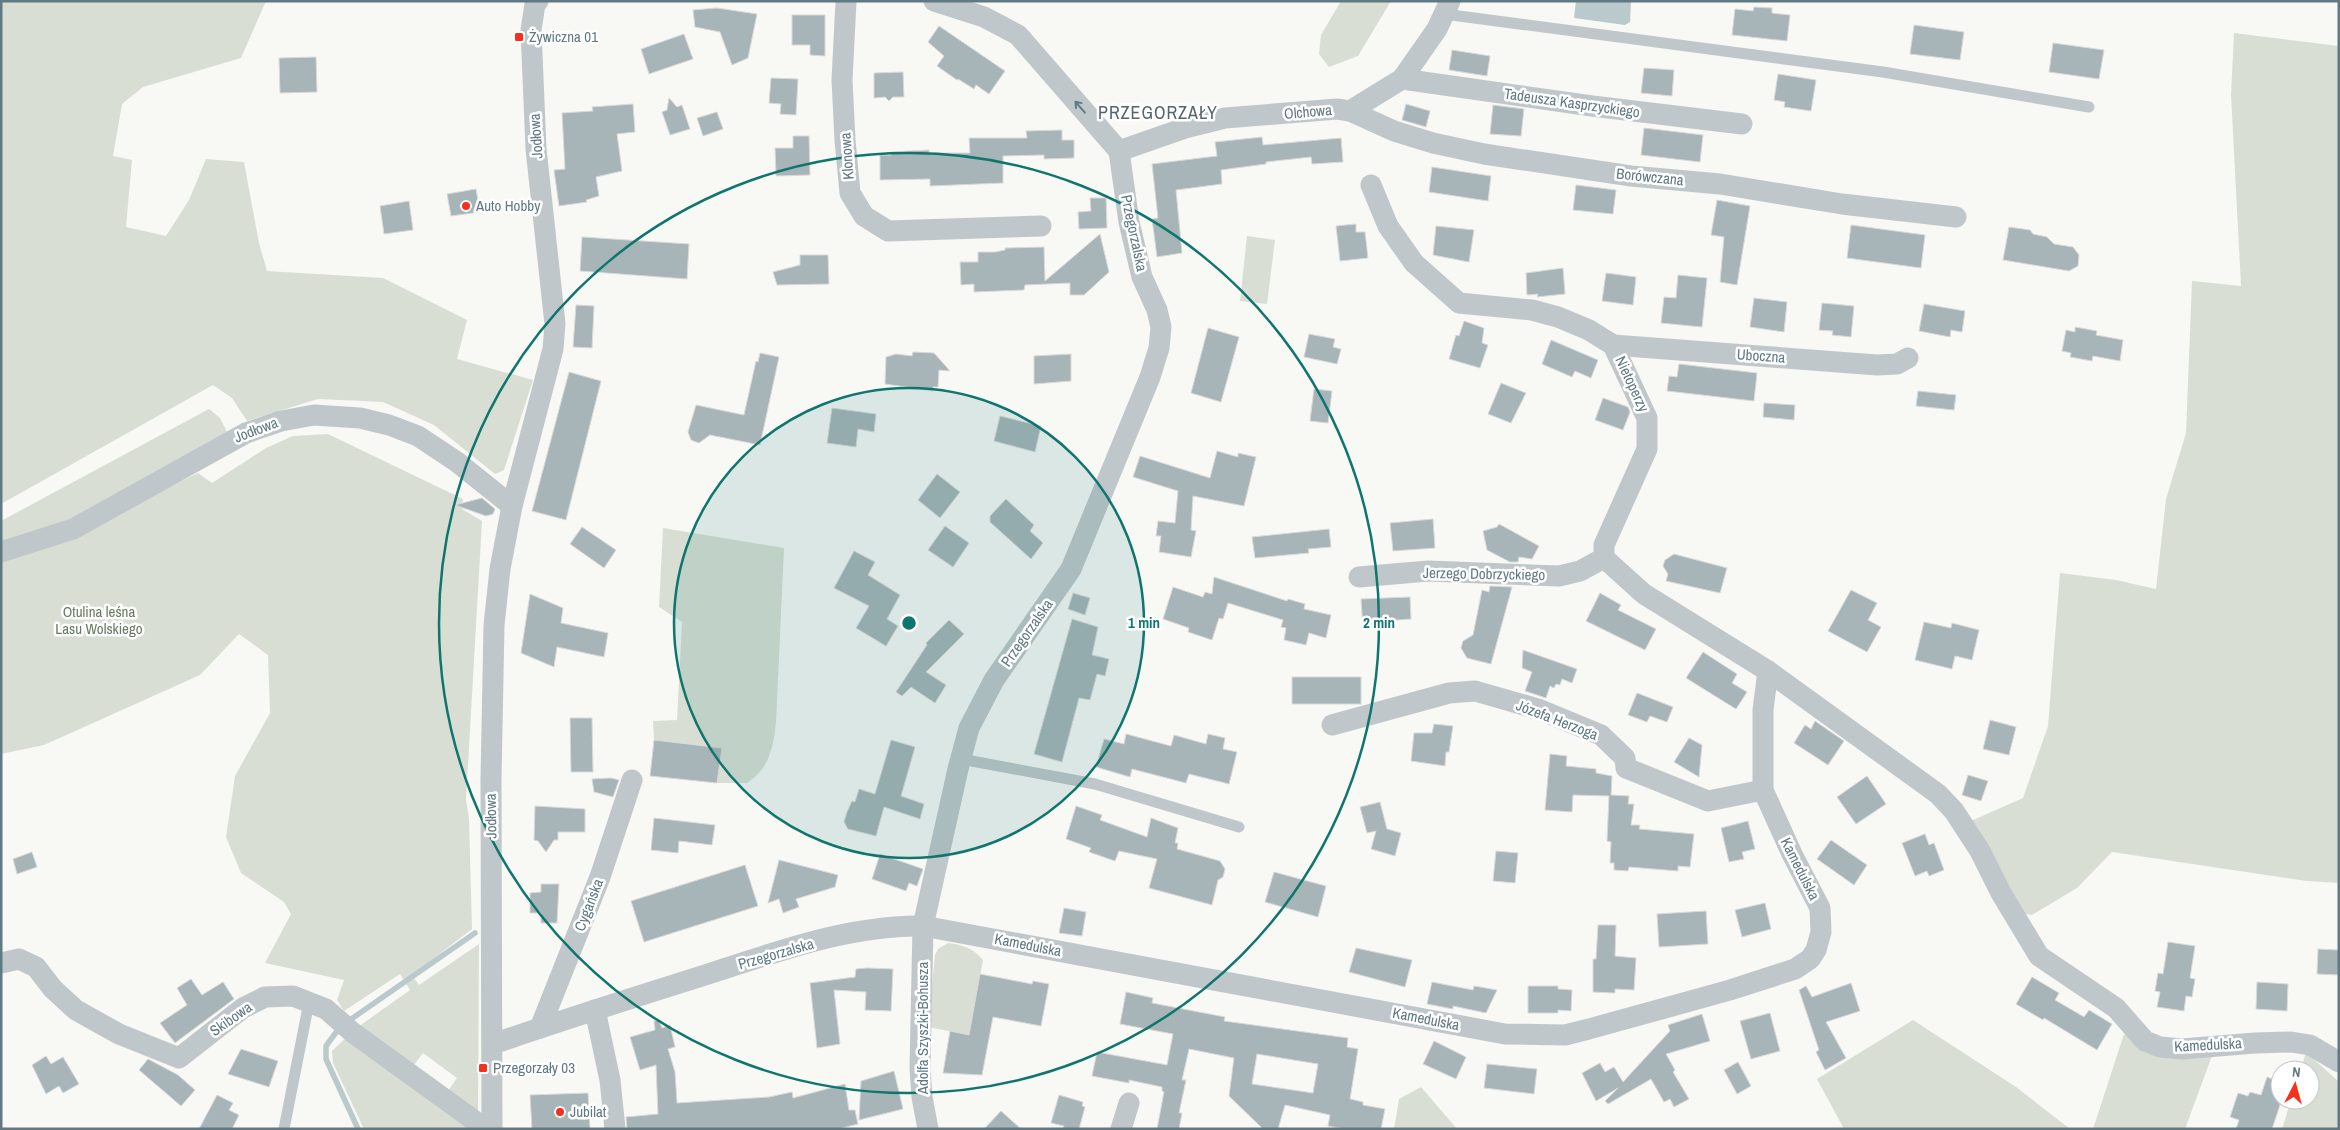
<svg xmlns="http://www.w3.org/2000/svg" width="2340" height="1130" viewBox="0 0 2340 1130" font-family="'Archivo Narrow',sans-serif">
	<rect width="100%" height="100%" fill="#f8f8f5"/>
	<g fill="#d9ded4">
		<path d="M1,1h265l-25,57 -98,29 -21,17 -9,52 19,4 -6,67 40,9 23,-36 17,-41 38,3 15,81 8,28 116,7 84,42 -10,39 76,21 -29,90 -9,4 -61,-49 -51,-23 -65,-3 -71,22 -15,-23 -19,-13 -212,119z"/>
		<path d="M1341,1h50l-33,55 -29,11 -10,-13 2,-19z"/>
		<path d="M2234,33l105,13v837l-32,-2 -195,-29 -35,36 -45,27 -14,-2 -47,-92 52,-23 25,-72 12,-153 56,7 40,9 10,-90 20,-66 6,-152 49,5 -10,-191z"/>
		<path d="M1247,236l28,4 -8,64 -27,-3z"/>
		<path d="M209,409l11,9 7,14 -167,93 -59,20v-24z"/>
		<path d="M328,434l135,65 -1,10 20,12 -16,279 3,18 3,111 -60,46 7,10 60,-41 -1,172 -32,-22 11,-16 -34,-25 -12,16 -53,-42 52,-37 -10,-16 -56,37 -7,-11 7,-20 -79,-17 26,-49 -7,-12 -43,-29 -15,-36 9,-61 35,-63 -2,-58 -29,-21 -39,41 -156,70 -43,9v-195l78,-29 119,-57 14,10 54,-35 27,-12z"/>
		<path d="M663,528l121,20 -8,175c-3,24 -6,45 -29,60h-30l5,-35 -68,-8 -1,-19 24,-1 5,-98 -23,-15z"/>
		<path d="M948,943c15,2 25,5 35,17l-14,75 -41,-8 7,-72 3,-6z"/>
		<path d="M1913,1020l103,67 54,42h-226l-27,-50z"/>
		<path d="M2124,1034l30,20 59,-1 -28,76h-92z"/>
		<path d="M348,1036l123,93h-107l-31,-66 -1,-12z"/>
		<path d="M2306,1052l33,30v47h-57l9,-29h19v-30h-9z"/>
		<path d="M1421,1087l36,42h-63l5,-30z"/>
	</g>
	<path fill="#b9c9cc" d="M1576,1h55l-1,21 -5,3 -51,-7z"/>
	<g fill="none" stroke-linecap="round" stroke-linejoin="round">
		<g stroke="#b9c9cc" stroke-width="5.5">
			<path d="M347,1022l128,-89"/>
			<path d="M340,1027l-14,19v13l32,70"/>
		</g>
	</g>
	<g fill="#a7b4b8" stroke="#dadad8" fill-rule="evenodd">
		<path d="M1754,7l18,1v5l18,2 -3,26 -55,-6 3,-26 18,2z"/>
		<path d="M717,8l40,6 -9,44 -16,7 -12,-33 -25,-5 -2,-17z"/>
		<path d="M792,15h33v41l-15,-1v-10h-18z"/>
		<path d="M1914,25l50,7 -4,28 -50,-6z"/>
		<path d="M939,26l66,45 -16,23 -13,-9 -2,4 -16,-10 -1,1 -20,-14 7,-10 -16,-14z"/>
		<path d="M684,34l9,25 -44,15 -8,-25z"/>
		<path d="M2053,43l51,7 -5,29 -50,-7z"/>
		<path d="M1452,50l38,6 -3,20 -38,-6z"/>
		<path d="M316,57l1,35 -37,1 -1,-35z"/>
		<path d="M1644,68l30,2 -2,26 -31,-3z"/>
		<path d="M903,72l1,25h-11l-4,4 -4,-4 -11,1v-25z"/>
		<path d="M1778,74l38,6 -5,31 -27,-4 1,-5 -11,-2z"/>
		<path d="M771,78l27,1 -2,36 -16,-1 1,-10 -12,-1z"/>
		<path d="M669,98l8,9 5,-2 8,24 -20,6 -8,-23 5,-2z"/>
		<path d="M633,104l2,28 -18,2 5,37 -26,6 3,19 -13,4 1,2 -28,4 -5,-36 11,-1 -3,-56 31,-2 -1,-4z"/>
		<path d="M1406,104l24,7 -4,16 -24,-7z"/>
		<path d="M1493,105l31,4 -3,27 -31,-2z"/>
		<path d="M717,112l6,17 -20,7 -6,-18z"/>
		<path d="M1644,128l59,7 -3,27 -59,-7z"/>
		<path d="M1062,130v10h12v18l-30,1v-4l-41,1v27l-73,3v-7l-50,1v-25h11v-3l38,-2v3h41l-1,-15h58l-1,-7z"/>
		<path d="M793,136h16l1,39 -34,1 -1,-28h18z"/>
		<path d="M1262,137l1,8 78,-7 2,24 -31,2 -1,-7 -45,5v2l-45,6 1,14 -46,6 6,63 -25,4 -5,-38 6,-1 -6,-54 65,-8 -2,-14z"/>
		<path d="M1432,167l59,9 -3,25 -59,-9z"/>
		<path d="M1576,185l40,5 -3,24 -40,-4z"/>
		<path d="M476,189l4,23 -29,4 -4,-22z"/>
		<path d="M1090,198h16l1,30 -28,1 -1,-17 13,-1z"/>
		<path d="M1717,200l33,6 -13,79 -17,-3 4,-45 -13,-2z"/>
		<path d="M409,201l4,29 -29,4 -4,-28z"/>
		<path d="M1356,224v8h9l3,26 -28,3 -4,-35z"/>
		<path d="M1851,225l74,10 -4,33 -74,-10z"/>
		<path d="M1436,226l38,4 -5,32 -36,-7z"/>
		<path d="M2009,227l21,3 3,4 14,3 7,7 19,3 6,8 -1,11 -9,5 -66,-11z"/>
		<path d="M1100,234l9,38 -25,23h-14v-12l-45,2 -1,5 -50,2v-8l-13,1 -1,-23h18v-10h17l10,-2v-2l39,-1 1,34z"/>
		<path d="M582,237l107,7 -2,35 -107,-8z"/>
		<path d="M800,255h28l1,29 -52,1 -4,-13 27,-7z"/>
		<path d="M1563,268l2,26 -28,3 1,-3 -11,1 -1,-22z"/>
		<path d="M1606,273l30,4 -3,28 -31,-4z"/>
		<path d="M1678,275l29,3 -5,49 -41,-4 3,-26 12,1z"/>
		<path d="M1754,298l33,4 -3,30 -34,-5z"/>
		<path d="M1822,303l32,3 -3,31 -19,-2 1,-4 -14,-1z"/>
		<path d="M1924,304l41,7 -3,21 -11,-2 -1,7 -31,-6z"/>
		<path d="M576,305l18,1 -2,42 -19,-1z"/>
		<path d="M1464,321l20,7 -2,15 6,2 -8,23 -31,-9 7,-24 3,1z"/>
		<path d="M2075,327l22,4 -1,4 27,5 -3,21 -27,-5 -1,5 -22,-4 1,-4 -9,-2 4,-21 9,2z"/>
		<path d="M1208,328l31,9 -18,65 -30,-9z"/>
		<path d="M1309,334l26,5 -2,8 8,2 -4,15 -33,-7z"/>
		<path d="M1551,340l47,20 -7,18 -16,-7 -3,6 -30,-13z"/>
		<path d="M913,352l21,1 16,18 -11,-1 -1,17h-5v4l-48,-7 1,-27 10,-3 16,2z"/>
		<path d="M760,353l19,4 -19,88 -50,-10 -11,8 -8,-3 -3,-8 8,-27 48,10 12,-54 2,1z"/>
		<path d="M1071,354v27l-37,3v-28z"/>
		<path d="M1679,364l78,9 -3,28 -87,-10 2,-15 8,1z"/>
		<path d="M569,372l32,9 -35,139 -34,-9z"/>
		<path d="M1501,383l25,10 -15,30 -23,-9z"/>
		<path d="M1314,389l18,2 -4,32 -18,-2z"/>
		<path d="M1918,391l38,4 -2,15 -38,-4z"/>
		<path d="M1603,398l25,9 2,5 -7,18 -28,-10z"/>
		<path d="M1764,403l31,2 -1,15 -31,-3z"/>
		<path d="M832,408l44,6 -2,18 -16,-3 -2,18 -29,-4z"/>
		<path d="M1000,416l41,10 -6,26 -41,-11z"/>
		<path d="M1217,451l21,6v-4l18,4 -12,49 -51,-10 -2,34 5,1 -5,26 -32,-5 2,-16h-5l2,-15 17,2 3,-32 -45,-14 7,-21 70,22z"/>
		<path d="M937,474l23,18 -20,26 -22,-18z"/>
		<path d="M482,498l13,11 -2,5 -7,2 -31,-11z"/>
		<path d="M1006,499l28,26 -4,6 13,12 -12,16 -41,-37v-6z"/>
		<path d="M1433,519l2,29 -42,3 -3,-28z"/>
		<path d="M1499,524l40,22 -7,13 -13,-2 -1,5h-8l-23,-12 -4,-19 14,-4z"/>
		<path d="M945,526l24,17 -16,24 -25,-17z"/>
		<path d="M582,527l34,23 -12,18 -34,-24z"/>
		<path d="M1329,529l2,18 -23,2 1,4 -54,5 -3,-21z"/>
		<path d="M854,551l21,11 -7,13 32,20 -13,24 11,7 -12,20 -30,-18 13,-22 -35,-18z"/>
		<path d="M1674,554l53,14 -7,25 -54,-12 2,-7 -5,-8 2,-6z"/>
		<path d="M1214,577l73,24 1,-2 17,5 -1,5 27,6 -5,23 -17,-5 -3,12 -22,-5 2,-12 -5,-1 2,-7 -55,-17 -5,16 -4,-1 -7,22 -24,-8 1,-4 -26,-9 10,-32 30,10 2,-5 7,2z"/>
		<path d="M1490,586l22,1 -21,77 -24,-6 -6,-10 2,-7 10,-6 9,-45 7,2z"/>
		<path d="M1851,590l26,13 -9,17 13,7 -14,25 -39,-21z"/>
		<path d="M1073,593l17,5 -5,17 -17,-6z"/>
		<path d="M1600,593l21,12 -3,5 38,19 -11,21 -59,-29z"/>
		<path d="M530,594l33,14 -2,15 47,10 -4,24 -47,-10 -3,20 -33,-14z"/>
		<path d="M1410,597l1,22 -27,2 1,6 -22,1 -2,-29z"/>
		<path d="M1072,619l26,8 -6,28 17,4 -4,17 -8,-2 -7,26 -11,-2 -17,64 -28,-8z"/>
		<path d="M949,620l15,14 -38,38 20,13 -11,18 -24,-16 -9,9 -6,-4 31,-47 -1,-2z"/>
		<path d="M1924,622l27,6 1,-5 27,7 -7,30 -17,-4 -3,13 -37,-9z"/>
		<path d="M1523,650l54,19 -5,14 -10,-4 -2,6 -4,-1 -2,4 -4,-2 -4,12 -21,-7 7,-19 -10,-4z"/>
		<path d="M1703,652l34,22 -5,9 15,9 -11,17 -50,-31z"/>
		<rect x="1292" y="677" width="69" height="27"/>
		<path d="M1637,693l36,14 -6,15 -17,-6 -3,6 -19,-7z"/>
		<path d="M570,718h22l1,54h-22z"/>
		<path d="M1990,720l26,7 -7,28 -26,-6z"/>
		<path d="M1815,721l29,20 -16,24 -34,-22 11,-18 6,4z"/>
		<path d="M1434,724l19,2 -4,26h-3l-1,14 -34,-5 3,-28h18z"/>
		<path d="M1126,734l45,12 3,-11 32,9 2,-10 17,4 -2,11 14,3 -8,32 -40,-10 -3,9 -54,-14 -2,8 -34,-10 8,-28 20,5z"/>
		<path d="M1689,738l13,7 -3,32 -25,-15z"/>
		<path d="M654,740l68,8 -5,35 -67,-7z"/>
		<path d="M891,740l24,7 -14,49 23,8 -4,15 -36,-12 -8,29 -28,-7 -4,-7 3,-10 5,-11 3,1 4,-13 16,5z"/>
		<path d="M1550,754l17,2 -1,10 30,3v4l16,3 -1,19 18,1 -1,8h6l-3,21h9l-1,4 55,5 -4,33 -12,-1v5l-49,-4 -1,4 -14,-1v-7h-4l1,-21 -4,-1 2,-45 -36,-1 -1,17 -27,-2z"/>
		<path d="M1968,775l20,6 -7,20 -19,-6z"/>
		<path d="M1867,776l19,28 -30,20 -19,-27z"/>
		<path d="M611,778l8,2 -6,17 -19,-5 -2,-13z"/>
		<path d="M1380,802l7,27 14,4 -6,23 -24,-7 5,-18 -9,2 -7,-26z"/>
		<path d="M535,806l50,3v23h-27v8h-4l-8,12 -8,-11 -4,-1z"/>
		<path d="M1076,806l26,9 -2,5 47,17 4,-19 27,10 -3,15h3l-1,6 43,12 5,8 -2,8 -5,3 -6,25 -63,-17 8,-29 -38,-8 -4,10 -26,-9 2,-4 -25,-9z"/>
		<path d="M654,818l61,7 -3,20 -33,-4 -1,12 -27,-3z"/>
		<path d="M1748,821l7,28 -13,3 2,7 -15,3 -8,-34z"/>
		<path d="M1925,834l4,11 5,-2 10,27 -15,6 -2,-5 -12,5 -13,-33z"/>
		<path d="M1831,840l36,25 -13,20 -37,-26z"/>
		<path d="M1496,851l22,2 -3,30 -22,-2z"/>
		<path d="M32,852l5,15 -20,7 -4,-15z"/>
		<path d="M880,854l43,15 -6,17 -8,-3 -3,8 -34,-12z"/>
		<path d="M779,860l59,15 -3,12 -39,12 3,8 -16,6 -4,-14 -11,4z"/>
		<path d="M745,865l13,41 -114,36 -13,-41z"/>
		<path d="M1274,872l52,14 -8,31 -53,-15z"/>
		<path d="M541,884h18l-2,39h-16v-10h-11v-20l11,-1z"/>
		<path d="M1765,903l6,26 -29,8 -7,-27z"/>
		<path d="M1064,908l22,4 -4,24 -23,-3z"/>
		<path d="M1706,911l2,33 -49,3 -2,-33z"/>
		<path d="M1598,925h18l-1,31 21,2 -2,32 -19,-1v4l-22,-1v-33h3z"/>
		<path d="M2168,942l27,4 -5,32 5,1 -3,18 -6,-1 -2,15 -27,-4 3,-15 -5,-1 3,-18 5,1z"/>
		<path d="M1356,948l56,12 -7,27 -56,-15z"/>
		<path d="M2318,949l21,1v25l-22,-1z"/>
		<path d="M867,968l26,1 -2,42 -26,-1 1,-18 -32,-2 6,54 -23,4 -7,-65 45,-6 1,-8z"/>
		<path d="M980,974l52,10 1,-3 16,3 -8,42 -48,-9 -11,58 -39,-2 7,-42 19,4z"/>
		<path d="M2032,977l27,16 -4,7 29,17 5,-7 23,14 -15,26 -53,-32 -1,2 -27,-16z"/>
		<path d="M191,979l11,16 21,-13 11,17 -59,44 -15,-20 27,-18 -10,-17z"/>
		<path d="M1432,982l41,8 1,-4 23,4 -11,23 -33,-7v3l-26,-5z"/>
		<path d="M2257,982l31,2 -1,27 -31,-2z"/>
		<path d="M1851,983l9,28 -34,11 20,36 -21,12 -9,-18 3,-2 -20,-60 7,-4 6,11z"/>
		<path d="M1528,986h30v3l14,1 -1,21 -13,-1v3h-30z"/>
		<path d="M1126,992l27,6 -1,5 73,14 -1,4 124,17 -1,9 11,2 -8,50 13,3v3l22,4 -4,20h-36l-17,-3 2,-11 -45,-10 -7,24h-15l-34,-33 5,-38 -45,-9 -7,31h4l-7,33h3l-3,16h-22l7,-37 -2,-1v-4l-33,-7v3l-37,-7 5,-24 70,13 6,-31 -53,-10zM1257,1054l61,10 -5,29 -61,-9z"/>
		<path d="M1770,1013l10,38 -29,8 -11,-38z"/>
		<path d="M1702,1014l8,27 -44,13 9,16 -2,2 16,27 -15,8 -4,-8 -6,3 -13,-23 -43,25 -3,-3 13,-13 -22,13 -14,-28 18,-10 5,9 9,-5 9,15 47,-51 -2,-6z"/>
		<path d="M659,1020l3,8 8,-3 5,22 -7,2 7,23 2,31 92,-6 23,-5 1,6 52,-14 4,26h6l3,14 -20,5h-211l-1,-12 32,-3 -2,-49 -16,5 -10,-33 25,-7 -1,-9z"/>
		<path d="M1434,1041l32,16 -10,22 -33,-15z"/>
		<path d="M241,1049l37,12 -9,26 -41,-13z"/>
		<path d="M46,1056l5,8 12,-7 16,27 -16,9 -4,-7 -13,8 -14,-29z"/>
		<path d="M148,1059l30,16 17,15 -14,16 -42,-36z"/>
		<path d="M1738,1062l13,24 -14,8 -13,-24z"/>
		<path d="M1487,1064l50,5 -3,25 -50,-6z"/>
		<path d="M894,1071l9,38 -44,11 2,-39z"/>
		<path d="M2267,1077l13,5v23l-8,24h-36l3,-9 -9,-3 8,-24 10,3 2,-4 11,3z"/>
		<path d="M588,1093l2,36h-58l-2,-34z"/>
		<path d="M217,1095l16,8 -4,7 10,5 -7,14h-33z"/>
		<path d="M1059,1095l24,7 -1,4 3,1 -6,22h-16l1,-3 -13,-3z"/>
		<path d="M1001,1111l20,18h-37z"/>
	</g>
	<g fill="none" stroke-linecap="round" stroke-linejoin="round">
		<g stroke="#c0c7ca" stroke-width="11">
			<path d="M1444,14l439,58 206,35"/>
			<path d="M961,759l134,25 144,43"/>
			<path d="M284,1129l25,-127"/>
		</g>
		<g stroke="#c0c7ca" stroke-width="21">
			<path d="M846,1l-4,79 3,60 5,53 14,23 24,15 153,-5"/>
			<path d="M1402,79l190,27 150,18"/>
			<path d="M1350,111l52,-32 35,-50 13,-28"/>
			<path d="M1119,151l66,-23 40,-10 112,-9 13,2 44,20 39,12 51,11 147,22 89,8 122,20 114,13"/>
			<path d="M1371,185l17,41 26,37 45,40 73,7 26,7 31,13 24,15 34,73v31l-43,96v13l40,36 124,77 170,123 16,17 26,40 21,42 38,63 77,52 29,33 15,6 22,2 73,-6 36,-1 19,3 29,17"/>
			<path d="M1613,345l264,20 20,-1 11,-6"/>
			<path d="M1,552l72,-23 173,-96 35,-12 33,-6 46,3 29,7 29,11 39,26 55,44"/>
			<path d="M1359,577l69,-6 131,5 21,-5 24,-13"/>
			<path d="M1332,725l117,-32 26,-2 63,18 63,26 24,23 1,10 82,33 55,-11"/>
			<path d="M1,963l18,-4 17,8 17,22 23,21 43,24 60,24 64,-50 22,-11 28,-1 33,13 26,23 134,97"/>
			<path d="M595,1010l15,70 5,49"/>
			<path d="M540,1028l60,-151 32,-97"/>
			<path d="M493,1044c69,-24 139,-46 209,-68 72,-23 145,-51 221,-50l582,108 60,1 24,-6 141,-39 65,-21 15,-10 6,-9 5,-18 -1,-24 -28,-54 -29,-64v-80l5,-39"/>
			<path d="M492,1129l-1,-349 3,-155 6,-56 12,-63 41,-157 2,-25 -19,-175 -5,-119 4,-26 3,-3"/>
			<path d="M928,1129l-6,-32 -2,-29 3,-142 35,-157 11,-41 25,-48 77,-111 79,-192 9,-29 2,-21 -4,-17 -15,-33 -13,-55 -10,-71 -101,-116 -34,-18 -50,-16"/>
			<path d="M1121,1129l8,-26"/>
		</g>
	</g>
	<defs><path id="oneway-shaft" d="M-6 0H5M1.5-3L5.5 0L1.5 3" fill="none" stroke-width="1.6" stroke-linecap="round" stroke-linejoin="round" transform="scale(1.25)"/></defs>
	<use stroke="#607983" href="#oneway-shaft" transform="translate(1080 107) rotate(-131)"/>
	<circle cx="909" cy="623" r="235" fill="#0f766e" fill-opacity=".12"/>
	<g fill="none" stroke="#0f766e" stroke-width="2.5">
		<circle cx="909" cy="623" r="235"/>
		<circle cx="909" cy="623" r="470"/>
	</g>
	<g fill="#f4311a" stroke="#fff" stroke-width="2">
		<rect x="514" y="32" width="10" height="10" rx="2.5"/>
		<circle cx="466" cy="206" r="5"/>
		<rect x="478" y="1063" width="10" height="10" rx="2.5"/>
		<circle cx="560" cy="1112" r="5"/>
	</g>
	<g text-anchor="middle" stroke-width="5" stroke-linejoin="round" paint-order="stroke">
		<g font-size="15" fill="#607983" stroke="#fff" text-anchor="start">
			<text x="529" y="42">Żywiczna 01</text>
			<text x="476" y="211">Auto Hobby</text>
			<text x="493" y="1073">Przegorzały 03</text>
			<text x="570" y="1117">Jubilat</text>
		</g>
		<g font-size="15" fill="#607983" stroke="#fff">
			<text transform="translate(1572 103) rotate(8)" y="5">Tadeusza Kasprzyckiego</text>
			<text transform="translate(1308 112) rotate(-5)" y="5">Olchowa</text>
			<text transform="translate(536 136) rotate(-94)" y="5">Jodłowa</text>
			<text transform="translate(847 156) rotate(-94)" y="5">Klonowa</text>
			<text transform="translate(1650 177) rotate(6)" y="5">Borówczana</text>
			<text transform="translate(1134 233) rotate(78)" y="5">Przegorzalska</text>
			<text transform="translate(1761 356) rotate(4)" y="5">Uboczna</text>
			<text transform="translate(1632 384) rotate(65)" y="5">Nietoperzy</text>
			<text transform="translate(256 430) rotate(-21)" y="5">Jodłowa</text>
			<text transform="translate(1484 574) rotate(1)" y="5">Jerzego Dobrzyckiego</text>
			<text transform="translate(1027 633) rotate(-55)" y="5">Przegorzalska</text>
			<text transform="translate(1557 720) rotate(21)" y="5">Józefa Herzoga</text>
			<text transform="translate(491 816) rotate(-91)" y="5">Jodłowa</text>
			<text transform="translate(1800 869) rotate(63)" y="5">Kamedulska</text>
			<text transform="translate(589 905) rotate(-69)" y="5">Cygańska</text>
			<text transform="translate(1028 945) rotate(11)" y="5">Kamedulska</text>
			<text transform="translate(776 954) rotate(-16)" y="5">Przegorzalska</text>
			<text transform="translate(231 1019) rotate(-35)" y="5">Skibowa</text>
			<text transform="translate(1426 1019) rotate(11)" y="5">Kamedulska</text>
			<text transform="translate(923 1028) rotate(-90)" y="5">Adolfa Szyszki-Bohusza</text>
			<text transform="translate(2208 1045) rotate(-3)" y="5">Kamedulska</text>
		</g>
		<g font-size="15" fill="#687a60" stroke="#fff">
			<text x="99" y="617">Otulina leśna<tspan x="99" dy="17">Lasu Wolskiego</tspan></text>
		</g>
		<g font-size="18" letter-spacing="1" fill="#53656d" stroke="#fff">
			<text x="1158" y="119">PRZEGORZAŁY</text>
		</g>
	</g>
	<circle cx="909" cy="623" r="8" fill="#0f766e" stroke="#fff" stroke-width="2.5"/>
	<g font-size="15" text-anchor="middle" font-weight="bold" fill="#0f766e" stroke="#fff" stroke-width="5" stroke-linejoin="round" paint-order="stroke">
		<text x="1144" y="628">1 min</text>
		<text x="1379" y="628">2 min</text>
	</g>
	<rect width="2340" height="1130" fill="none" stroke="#607983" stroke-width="5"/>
	<g transform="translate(2295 1085) rotate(6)"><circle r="24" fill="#ffffff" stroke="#bfc9cd"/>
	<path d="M0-4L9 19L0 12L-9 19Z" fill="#f4311a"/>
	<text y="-8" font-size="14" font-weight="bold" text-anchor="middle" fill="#607983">N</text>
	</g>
</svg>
